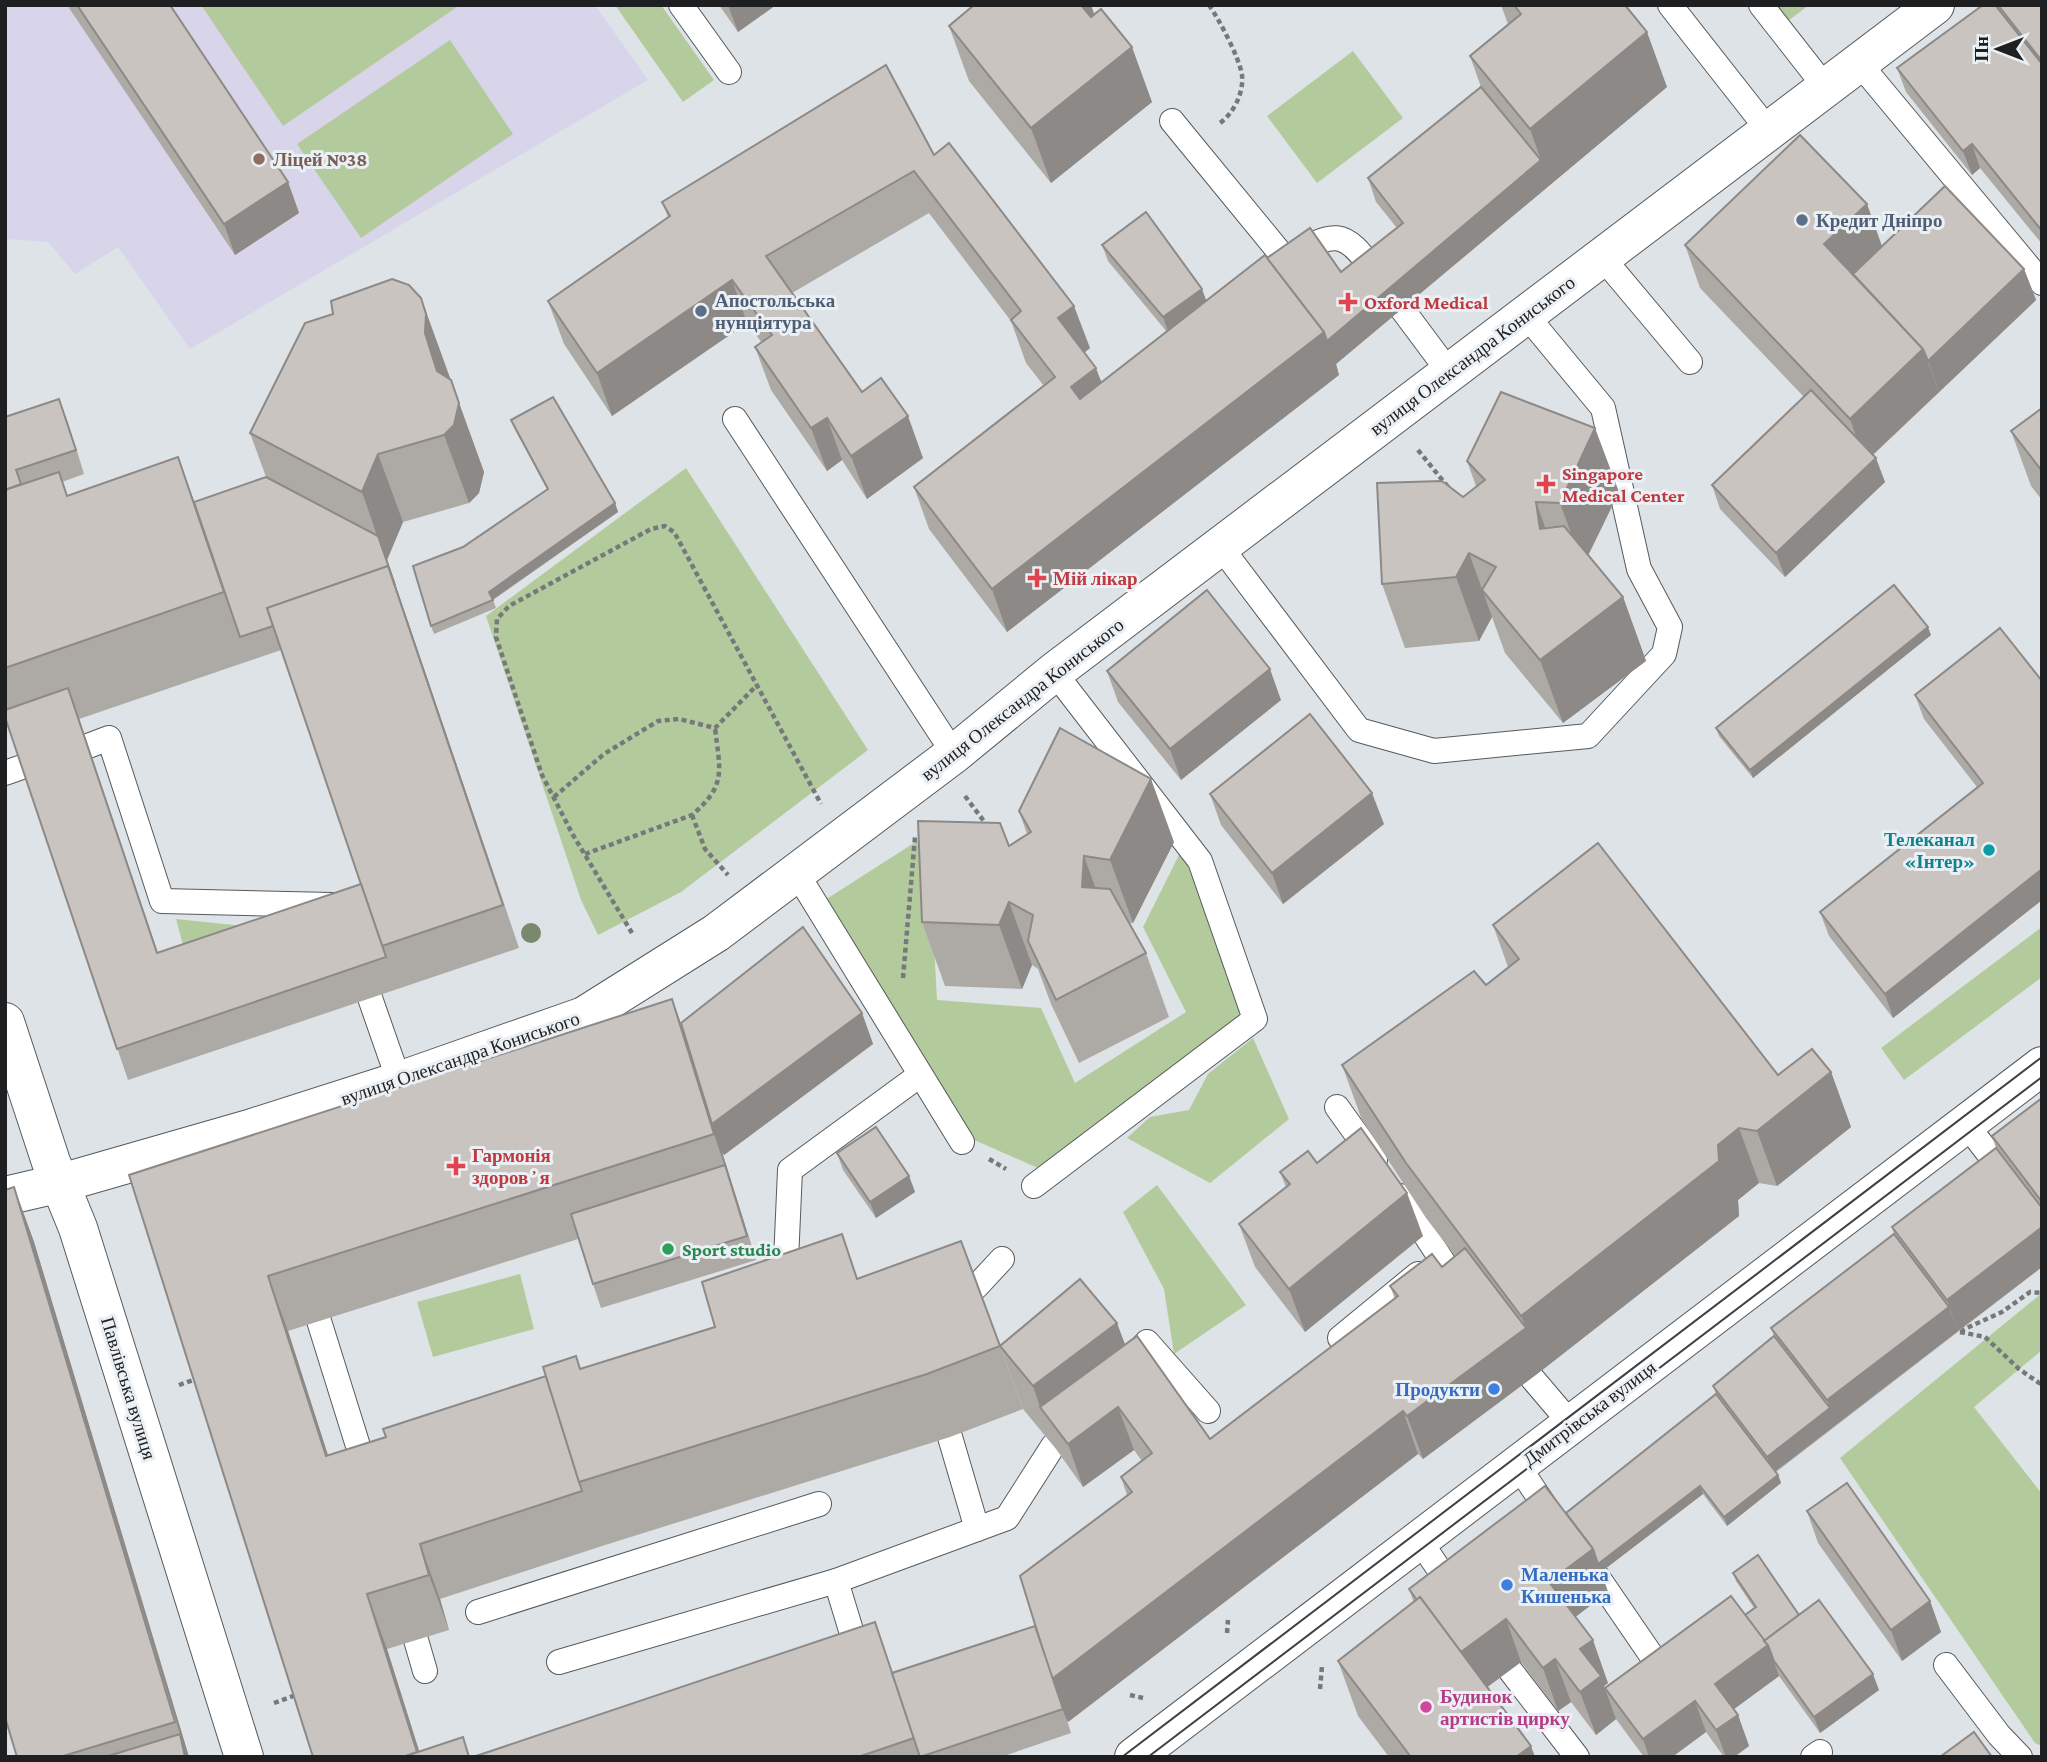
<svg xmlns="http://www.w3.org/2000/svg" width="2047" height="1762" viewBox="0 0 2047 1762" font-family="'Crimson Pro',serif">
	<rect width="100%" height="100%" fill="#dde3e7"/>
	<path fill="#d8d5eb" d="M5,5h590l53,75 -458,269 -72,-102 -43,27 -27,-32 -43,-3z"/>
	<g fill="#b3cb9c">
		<path d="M201,5h259l-177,121z"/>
		<path d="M615,5h46l53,75 -31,22z"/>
		<path d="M1769,5h40l-25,19z"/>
		<path d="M450,40l63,94 -152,104 -64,-94z"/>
		<path d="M1353,51l50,67 -86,65 -50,-67z"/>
		<path d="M686,468l182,282 -187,142 -83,43 -17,-35 -95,-284z"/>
		<path d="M928,834l9,166 104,8 34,75 111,-71 -43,-85 38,-76 13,18 46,146 -202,153 -66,-29 -147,-239z"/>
		<path d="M176,919l108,11 -97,29z"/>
		<path d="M2042,927v50l-138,103 -23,-32z"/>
		<path d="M1253,1038l36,81 -79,64 -83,-45 23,-21 39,-7 19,-36z"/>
		<path d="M1157,1185l89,120 -72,49 -10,-65 -41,-77z"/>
		<path d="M520,1274l14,55 -101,28 -16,-55z"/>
		<path d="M2042,1293v57l-68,57 68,87v252l-7,-3 -195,-285z"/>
	</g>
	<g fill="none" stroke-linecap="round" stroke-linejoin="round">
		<g stroke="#565a5d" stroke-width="26">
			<g id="service">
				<path d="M681,5l48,67"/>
				<path d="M1670,5l99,126"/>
				<path d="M1761,5l65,83"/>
				<path d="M1859,63l183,220"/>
				<path d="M1172,121l114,139c47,-29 58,-34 90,15"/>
				<path d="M1602,257l88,105"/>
				<path d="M1402,309l47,63"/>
				<path d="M735,419l219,335"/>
				<path d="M1220,546l139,184 75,21 154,-15 76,-82 6,-27 -31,-58 -36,-161 -77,-93"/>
				<path d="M88,746l21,-8 53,163 170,4"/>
				<path d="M5,773l17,-6"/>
				<path d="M796,872l166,270"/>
				<path d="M370,998l29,83"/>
				<path d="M1337,1107l38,53"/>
				<path d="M1966,1124l42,55"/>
				<path d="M1034,1186l221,-167 -55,-158 -146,-189"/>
				<path d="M1400,1196l62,95"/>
				<path d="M786,1261l4,-91 130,-95"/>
				<path d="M948,1296l28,-9 26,-28"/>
				<path d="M319,1321l49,157"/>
				<path d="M1340,1338l78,-64"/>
				<path d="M1124,1367l23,-25 61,69"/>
				<path d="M1532,1378l40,47"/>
				<path d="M950,1437l27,92"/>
				<path d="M1518,1466l35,52"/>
				<path d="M1420,1541l35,52"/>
				<path d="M1597,1576l63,92 14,-10"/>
				<path d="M836,1581l171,-63 46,-72"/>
				<path d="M478,1612l341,-108"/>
				<path d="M416,1640l9,31"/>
				<path d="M559,1662l277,-81 24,79"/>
				<path d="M1946,1665l53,70 21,22"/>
				<path d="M1510,1670l67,87"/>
				<path d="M1813,1757l7,-5"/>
			</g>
		</g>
		<g stroke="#565a5d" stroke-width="40">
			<g id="minor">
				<path d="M5,1022l46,140 27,66 166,529"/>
				<path d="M5,1196l56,-13 188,-54 150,-48 185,-65 132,-83 238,-179 100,-82 881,-667"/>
				<path d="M1134,1757l908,-691"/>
			</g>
		</g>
		<g stroke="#75797b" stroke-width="4.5" stroke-dasharray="5 3.5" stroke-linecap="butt">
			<path d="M1209,5c11,16 30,52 33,70 2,17 -8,38 -22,48"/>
			<path d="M1418,450l30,37"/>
			<path d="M965,796l24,32"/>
			<path d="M554,797l50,-43 54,-33 21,-2 36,9 42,-43"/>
			<path d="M692,815l13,34 23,26"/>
			<path d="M585,854l107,-39c35,-30 28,-44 23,-87"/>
			<path d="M632,933l-59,-98 -31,-60 -46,-138 1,-18 12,-13 142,-77 14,-3 9,6 5,9 142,263"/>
			<path d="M903,978l12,-141"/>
			<path d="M989,1159l17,10"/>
			<path d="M1960,1331l42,-19 28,-20 12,1"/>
			<path d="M1960,1332l25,5 34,32 23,16"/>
			<path d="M179,1385l17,-6"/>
			<path d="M1227,1633l1,-13"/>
			<path d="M1320,1689l2,-23"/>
			<path d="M1130,1695l13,3"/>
			<path d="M274,1703l22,-8"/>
		</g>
		<use href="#service" stroke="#fff" stroke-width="24"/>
		<use href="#minor" stroke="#fff" stroke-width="38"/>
		<g stroke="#3e4042" stroke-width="2">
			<path d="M1122,1757l920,-700"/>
			<path d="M1148,1757l894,-680"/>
		</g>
	</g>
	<circle fill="#79896d" cx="531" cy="933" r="10"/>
	<g fill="#ada9a5" fill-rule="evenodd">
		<path d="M67,5h103l118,177 11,31 -64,42z"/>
		<path d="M719,5h57l-38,27z"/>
		<path d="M974,5h117l3,10 58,87 -101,81 -82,-102 -20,-55z"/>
		<path d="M1501,5h124l42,82 -331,277 3,11 -332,257 -78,-103 -15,-42 130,-101 -18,-23 -15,-42 -82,-108 -137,80 70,99 61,66 -56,41 -25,-39 -15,11 -56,-81 -16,-43 7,-4 -15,-20 -135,93 -48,-72 -16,-43 120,-84 -6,-15 272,-47 156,193 -5,4 17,30 65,-50 -59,-71 -6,-16 104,56 61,-43 74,14 56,-44 -21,-26 -8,-24 113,-91 -11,-31 38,-32z"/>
		<path d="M1997,5h45v239l-62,-76 -8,7 -66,-83 -9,-24 102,-58z"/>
		<path d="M1867,204l15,42 142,23 12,31 -163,155 12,27 -100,95 -65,-68 -8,-24 92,-88 -104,-109 -15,-43z"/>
		<path d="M421,298l63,174 -5,21 -10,10 -66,19 -16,38 132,388 -391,132 -123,-363v-300l54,-18 25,75 -22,8 6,14 126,6 72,-25 -16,-44zM281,650l80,234 -203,69 -79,-234z"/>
		<path d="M2042,408v92l-11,-14 -20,-55z"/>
		<path d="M511,420l104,83 3,9 -125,88 3,8 -62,26 -3,-8 32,-79 84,-58 -33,-61z"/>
		<path d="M1467,461l152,31 -31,63 35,42 23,64 -83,62 -58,-70 -13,-36 -13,24 -74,7 -23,-64 81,-87 13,-11z"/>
		<path d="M1931,635l-178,143 -34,-42 -3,-8z"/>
		<path d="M1107,671l174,29 -100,80 -63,-78z"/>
		<path d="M2042,681v219l-149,118 -64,-82 -9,-24 157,-125 -53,-68 -9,-24z"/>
		<path d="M1210,794l174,30 -101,80 -62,-79z"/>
		<path d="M1019,811l155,31 -41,81h-4l17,30 23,64 -90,46 -28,-59 -13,-35 -6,-4 -10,24 -77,-3 -23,-64 87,-76 18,-12z"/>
		<path d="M1493,925l285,150 53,-3 20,55 -74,59 -18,-3 -21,17 1,16 -198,155 -118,88 -5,-5 -350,268 -2,-4 5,15 -70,24h-528l420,-84 142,-47 92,-131 -6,-18 21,-16 -8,-11 -51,37 -27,-38 -33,-40 -23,-63 125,-2 85,95 185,-140 -5,-13 52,-19 13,-11 -29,-38 -64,-98 -20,-55 144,-80 22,-18z"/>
		<path d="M862,1013l11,31 -149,111 -2,-3 34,108 -155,48 -23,-69 -290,92 40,125 58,-19 160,-61 30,-20 5,13 134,-42 143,-49 142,68 23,63 -73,28 -348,109 -162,53 9,31 -62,19 32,102 -106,6 -184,-582 552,-152z"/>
		<path d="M2042,1098v169l-266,205 2,3 3,8 -54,43 -24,-32 -102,78 7,20 -33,25 33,66 -4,3 1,2 140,-73 9,-7 -18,-27 -3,-8 66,42 80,75 -59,43 -41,-57 -45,33 4,6 11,31 -15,11h-10l-18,-25 -34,25h-28l-28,-38 -20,16 -25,-33 -13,9 -37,-49 -34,25 48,70h-146l-31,-41 -20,-55 76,-58 -5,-14 157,-76 150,-119 -3,-8 61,-50 -3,-8 123,-94 -2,-7 104,-79 -4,-12z"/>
		<path d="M837,1153l72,23 6,16 -39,26 -33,-48z"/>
		<path d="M1280,1172l143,64 -118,96 -50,-65 -16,-43 47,-37z"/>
		<path d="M14,1187l20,55 155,515h-172z"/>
		<path d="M1807,1511l123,90 11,31 -39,29 -84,-118z"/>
	</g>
	<g fill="#8d8986">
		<path d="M728,5h48l-38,27z"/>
		<path d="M1075,5h16l11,32z"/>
		<path d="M1647,32l20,55 -331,277 3,11 -332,257 -15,-43 332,-257 217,-172 -11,-31z"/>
		<path d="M1132,47l20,55 -101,81 -20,-55z"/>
		<path d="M1972,144l8,24 -8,7 -9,-24z"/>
		<path d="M288,182l11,31 -64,42 -11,-31z"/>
		<path d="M1867,204l15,43 -42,40 -16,-43z"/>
		<path d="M2024,269l12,31 -97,92 -11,-31z"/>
		<path d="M732,280l15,43 -135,93 -15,-43z"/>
		<path d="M1202,289l6,16 -39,29 -6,-17z"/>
		<path d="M421,298l63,174 -5,21 -10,10 -25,-68 -7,-64 -12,-38z"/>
		<path d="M1074,306l16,42 -16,13 -16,-43z"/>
		<path d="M1923,349l16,43 -74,70 -15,-43z"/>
		<path d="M1096,368l16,43 -25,19 -16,-43z"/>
		<path d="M59,399l9,24 16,51z"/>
		<path d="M908,416l15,42 -56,41 -16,-43z"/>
		<path d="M827,418l15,42 -15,11 -16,-43z"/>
		<path d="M1595,428l24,64 -36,74 -23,-63z"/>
		<path d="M378,454l25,68 -16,38 132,388 -157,-456z"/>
		<path d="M178,457l25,69 37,111 -16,-45z"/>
		<path d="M1876,458l9,24 -100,95 -9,-24z"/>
		<path d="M1536,502l23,64 -19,-37z"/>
		<path d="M615,503l3,9 -126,88 -3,-8z"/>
		<path d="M1469,553l23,64 -13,24 -23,-64z"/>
		<path d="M1623,597l23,64 -83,62 -23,-63z"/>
		<path d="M1928,627l3,8 -178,143 -3,-8z"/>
		<path d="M1270,669l11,31 -100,80 -11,-31z"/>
		<path d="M68,688l11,31 89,265 -11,-31z"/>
		<path d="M1151,779l23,63 -41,81 -23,-63z"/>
		<path d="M1372,793l12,31 -101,80 -11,-31z"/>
		<path d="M1084,856l23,64 -25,-33z"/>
		<path d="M2042,869v31l-149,118 -8,-24z"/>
		<path d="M1009,902l23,63 -10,24 -23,-64z"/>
		<path d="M672,999l20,55 170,-41 11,31 -149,111 -2,-3 34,108 -42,-126z"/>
		<path d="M1831,1072l20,55 -74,59 -20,-55z"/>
		<path d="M1739,1128l20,55 -21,17 1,16 -198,155 -118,88 -16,-43 119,-88 -5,-12 197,-171z"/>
		<path d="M909,1176l6,16 -39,26 -6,-16z"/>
		<path d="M14,1187l20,55 155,515h-4l-5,-23z"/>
		<path d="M1407,1193l16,43 -118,96 -16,-43z"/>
		<path d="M2042,1227v40l-84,64 -11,-31z"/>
		<path d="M268,1276l20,55 58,180 -20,-55z"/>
		<path d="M1949,1307l9,24 -185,142 -6,-16 63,-49 -3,-8z"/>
		<path d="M1117,1323l24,64 -101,20 -7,-21z"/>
		<path d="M1118,1407l16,43 -51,37 -15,-43z"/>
		<path d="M1403,1411l15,43 -350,268 -2,-4 5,15 -19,-54z"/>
		<path d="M1778,1475l3,8 -54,43 -3,-9z"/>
		<path d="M1700,1486l3,8 -102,78 7,20 -43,33 -16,-43 44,-33z"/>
		<path d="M420,1544l20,55 9,31 -20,-55z"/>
		<path d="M367,1594l20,55 34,108h-3z"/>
		<path d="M1930,1601l11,31 -39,29 -11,-31z"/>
		<path d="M1506,1619l15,43 -47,35 -15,-43z"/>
		<path d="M1593,1640l15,43 -4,3 12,33 -20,16 -16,-43v-43z"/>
		<path d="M1768,1645l11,31 -53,39 -11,-31z"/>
		<path d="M1555,1659l16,43 -13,9 -15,-43z"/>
		<path d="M1873,1674l6,16 -59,43 -6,-16z"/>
		<path d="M1695,1701l11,31 -34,25h-23l-6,-18z"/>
		<path d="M1738,1715l11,31 -15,11h-8l-10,-27z"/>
		<path d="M1531,1746l4,11h-19z"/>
	</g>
	<g fill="#c9c4c0" stroke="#8d8986" stroke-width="2">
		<path d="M77,5h93l118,177 -64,42z"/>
		<path d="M974,5h107l10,12 10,-8 31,38 -101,81 -82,-102z"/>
		<path d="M1514,5h111l22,27 -117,97 -60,-73 51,-42z"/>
		<path d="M1983,5h12l47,59v167l-70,-87 -9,7 -66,-83z"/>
		<path d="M1998,5h44v56z"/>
		<path d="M886,65l48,90 15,-12 125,163 -16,12 38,50 -25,19 9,12 185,-144 59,77 -332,257 -78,-102 141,-110 -44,-57 10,-9 -107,-140 -148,85 96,136 19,-14 27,38 -57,40 -24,-38 -16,10 -56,-81 17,-12 -40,-55 -135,93 -49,-72 122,-85 -8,-14z"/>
		<path d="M1481,87l60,73 -214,181 -3,-9 -57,-74 43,-30 31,44 62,-49 -35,-45z"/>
		<path d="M1800,135l67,69 -43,40 99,105 -73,70 -165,-174z"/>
		<path d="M1945,186l79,83 -96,92 -5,-12 -70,-75z"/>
		<path d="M1146,212l56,77 -39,28 -61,-72z"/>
		<path d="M392,279l17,6 12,13 5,16 -1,19 12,38 14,9 8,23 -5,22 -10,10 -66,19 -16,38 -112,-59 55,-110 28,-9 -2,-13z"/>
		<path d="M1811,390l65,68 -100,95 -64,-68z"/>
		<path d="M1501,392l94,36 -35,75 -24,-1 4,27 24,-3 59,71 -83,63 -58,-70 14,-23 -27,-14 -13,24 -74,7 -5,-101 65,-2 21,16 22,-17 -18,-19z"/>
		<path d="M553,397l62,106 -126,89 4,8 -62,26 -18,-60 50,-19 85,-58 -37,-69z"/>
		<path d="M59,399l17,51 -60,20 5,14 -16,6v-73z"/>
		<path d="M2042,408v63l-31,-40z"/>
		<path d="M178,457l46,135 -219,76v-178l54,-18 8,24z"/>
		<path d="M266,477l112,59 17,49 -7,-19 -121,42 6,18 -33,11 -46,-135z"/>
		<path d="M388,566l115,339 -121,41 -115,-338z"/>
		<path d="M1894,585l34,42 -178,143 -34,-42z"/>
		<path d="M1207,590l63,79 -100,80 -63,-78z"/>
		<path d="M2000,628l42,53v188l-157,125 -65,-82 163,-129 -68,-88z"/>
		<path d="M68,688l89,265 204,-69 25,73 -269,92 -112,-332v-7z"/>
		<path d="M1310,714l62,79 -100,80 -62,-79z"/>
		<path d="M1060,728l91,51 -41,81 -26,-4 -2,31 28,2 36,64 -90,47 -28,-59 5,-26 -24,-13 -10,23 -77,-3 -4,-101 82,2 9,23 22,-14 -12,-21z"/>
		<path d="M1598,843l180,232 34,-26 19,23 -74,59 -18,-3 -21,17 1,16 -198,155 -115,-153 -64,-98 132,-94 12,14 33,-26 -26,-34z"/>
		<path d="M803,927l59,86 -150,111 -31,-101z"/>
		<path d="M672,999l42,135 -446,142 58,180 60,-19 -3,-8 163,-53 36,115 -162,53 9,31 -62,19 50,158 -14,5h-90l-184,-582z"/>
		<path d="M2042,1098v104l-50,-66z"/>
		<path d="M876,1127l33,49 -39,26 -33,-49z"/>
		<path d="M1361,1128l46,65 -118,96 -50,-65 51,-40 -10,-12 28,-21 9,12z"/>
		<path d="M1996,1148l46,60v19l-95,73 -55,-73z"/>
		<path d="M725,1165l22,71 -154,48 -22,-70z"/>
		<path d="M14,1187l161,535 -115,35h-43l-12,-40v-527z"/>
		<path d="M842,1234l15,45 104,-38 39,105 -73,28 -348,108 -36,-115 33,-11 4,13 135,-42 -13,-45z"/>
		<path d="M1894,1234l55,73 -122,93 -56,-72z"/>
		<path d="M1465,1248l61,80 -119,88 -4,-5 -351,268 -32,-103 112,-84 -11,-15 31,-24 -34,-46 -50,37 -28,-37 97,-71 73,103 188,-143 -8,-10 42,-32 10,13z"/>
		<path d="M1080,1279l37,44 -84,63 -33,-40z"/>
		<path d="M1774,1336l56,72 -63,49 -54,-71z"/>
		<path d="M1716,1394l62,81 -54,42 -24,-31 -102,78 -5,-15 -27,-36z"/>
		<path d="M1847,1483l83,118 -39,29 -84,-119z"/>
		<path d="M1545,1486l48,63 -44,33 44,58 -13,9 21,27 -21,16 -25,-33 -12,9 -37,-49 -45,33 -41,-55 -3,3 -8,-11z"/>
		<path d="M1758,1555l41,60 -35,26 -19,-26 11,-8 -23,-34z"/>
		<path d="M1731,1596l37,49 -53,39 23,31 -22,15 -21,-29 -52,38 -38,-51z"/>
		<path d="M1420,1597l111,149 -15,11h-105l-73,-96z"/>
		<path d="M1819,1600l54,74 -59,43 -40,-56 -6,-16 -4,-4z"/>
		<path d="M875,1622l39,116 -56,19h-385z"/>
		<path d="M1035,1626l28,83 -143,48 -28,-84z"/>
		<path d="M1974,1732l18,25h-52z"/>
		<path d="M180,1734l5,23h-80z"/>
		<path d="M463,1737l6,20h-66z"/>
	</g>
	<circle fill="#8d6e63" stroke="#ebf0f4" stroke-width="2.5" cx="259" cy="159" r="7"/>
	<g fill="#5c6f8a" stroke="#ebf0f4" stroke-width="2.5">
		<circle cx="1802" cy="220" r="7"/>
		<circle cx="701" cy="311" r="7"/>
	</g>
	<g fill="#e0444e" stroke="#ebf0f4" stroke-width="2.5">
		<path d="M1344.5 291.5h7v7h7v7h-7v7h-7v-7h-7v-7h7z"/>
		<path d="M1542.5 473.5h7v7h7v7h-7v7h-7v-7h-7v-7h7z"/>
		<path d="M1033.5 567.5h7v7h7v7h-7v7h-7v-7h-7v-7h7z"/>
		<path d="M452.5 1155.5h7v7h7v7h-7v7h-7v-7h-7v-7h7z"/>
	</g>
	<circle fill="#0f9aa8" stroke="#ebf0f4" stroke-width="2.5" cx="1989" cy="850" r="7"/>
	<circle fill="#2e9e5b" stroke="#ebf0f4" stroke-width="2.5" cx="668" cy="1249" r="7"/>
	<g fill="#3f7fe0" stroke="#ebf0f4" stroke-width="2.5">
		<circle cx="1494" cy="1389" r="7"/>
		<circle cx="1507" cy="1585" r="7"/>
	</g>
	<circle fill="#d1479c" stroke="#ebf0f4" stroke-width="2.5" cx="1426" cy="1707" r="7"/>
	<g text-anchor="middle" stroke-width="6" stroke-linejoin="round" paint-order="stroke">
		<g font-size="19" font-weight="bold" fill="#785e54" stroke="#ebf0f4" text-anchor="start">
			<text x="273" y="166">Ліцей №38</text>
		</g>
		<g font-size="19" font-weight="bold" fill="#4e5e75" stroke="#ebf0f4" text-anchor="start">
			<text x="1816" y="227">Кредит Дніпро</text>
			<text x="715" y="307">Апостольська<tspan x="715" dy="22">нунціятура</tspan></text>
		</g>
		<g font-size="19" font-weight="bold" fill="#be3a42" stroke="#ebf0f4" text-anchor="start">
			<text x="1364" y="309">Oxford Medical</text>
			<text x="1562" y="480">Singapore<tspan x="1562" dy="22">Medical Center</tspan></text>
			<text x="1053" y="585">Мій лікар</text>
			<text x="472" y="1162">Гармонія<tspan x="472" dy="22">здоровʼя</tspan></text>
		</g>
		<g font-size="19" fill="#1d1f20" stroke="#ebf0f4">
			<text transform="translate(1472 355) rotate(-37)" y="7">вулиця Олександра Кониського</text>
			<text transform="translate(1022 699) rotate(-38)" y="7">вулиця Олександра Кониського</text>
			<text transform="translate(460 1058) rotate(-19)" y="7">вулиця Олександра Кониського</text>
			<text transform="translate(129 1388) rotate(73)" y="7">Павлівська вулиця</text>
			<text transform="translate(1589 1413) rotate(-37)" y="7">Дмитрівська вулиця</text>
		</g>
		<g font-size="19" font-weight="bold" fill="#0d838f" stroke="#ebf0f4" text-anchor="end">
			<text x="1975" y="846">Телеканал<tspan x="1975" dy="22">«Інтер»</tspan></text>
		</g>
		<g font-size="19" font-weight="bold" fill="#27864d" stroke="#ebf0f4" text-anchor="start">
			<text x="682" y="1256">Sport studio</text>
		</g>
		<g font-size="19" font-weight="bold" fill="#366cbe" stroke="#ebf0f4" text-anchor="end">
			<text x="1480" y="1396">Продукти</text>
			<text x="1521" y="1581" text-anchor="start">Маленька<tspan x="1521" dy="22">Кишенька</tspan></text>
		</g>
		<g font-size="19" font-weight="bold" fill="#b23c85" stroke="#ebf0f4" text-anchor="start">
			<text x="1440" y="1703">Будинок<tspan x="1440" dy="22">артистів цирку</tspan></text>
		</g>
	</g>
	<rect width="2047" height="1762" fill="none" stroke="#1d1f20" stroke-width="14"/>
	<g transform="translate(1998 49) rotate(270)" stroke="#ebf0f4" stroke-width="5" paint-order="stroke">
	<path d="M0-5L12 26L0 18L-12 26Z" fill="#1d1f20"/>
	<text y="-10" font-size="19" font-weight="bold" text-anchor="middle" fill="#1d1f20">Пн</text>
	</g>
</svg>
